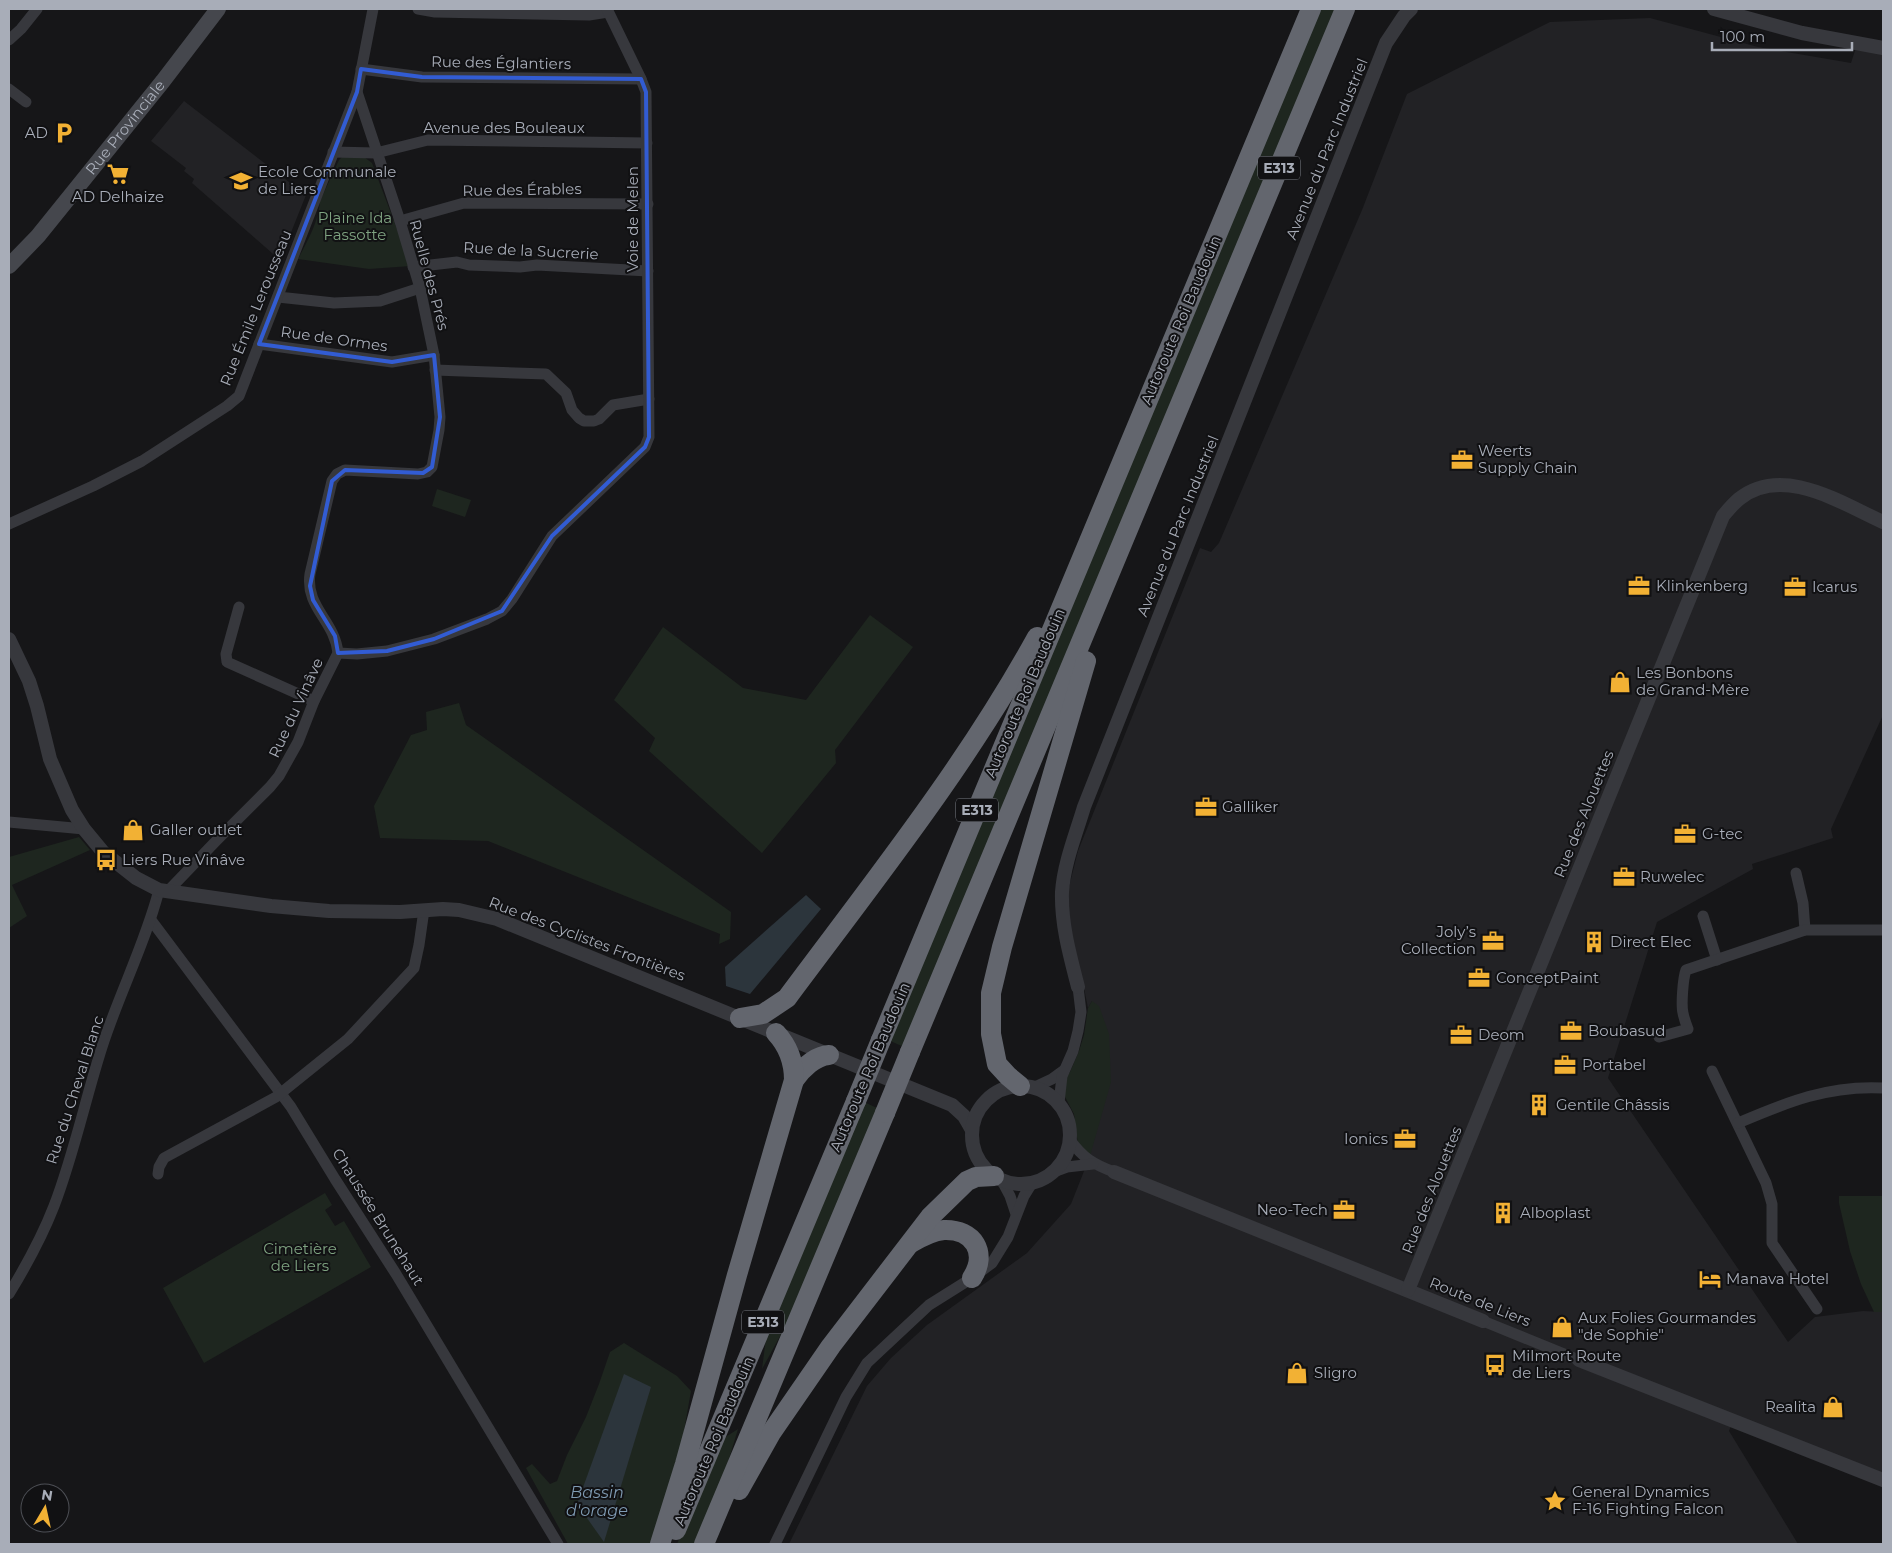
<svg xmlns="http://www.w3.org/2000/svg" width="1892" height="1553" viewBox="0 0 1892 1553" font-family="Montserrat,sans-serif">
	<rect width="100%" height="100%" fill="#161618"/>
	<g fill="#222225">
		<path d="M1650,18l108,29 93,16 8,-25 24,3v674l-52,114 2,9 -81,26 1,5 -96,53 -49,156 180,264 27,-25 48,-6 20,1v162l-148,-59 -6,16 69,113h-1009l78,-158 24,-28 36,-33 100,-72 44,-49 19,-48 2,-155 -4,7 -5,-25 -11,-36 -5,-52 11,-44 116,-288 6,-15 11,4 8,-9 143,-333 45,-116 143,-72z"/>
		<path d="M184,101l114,88v2l8,4 -26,65 -88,-77 2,-4 -10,-8 2,-3 -35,-27z"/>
	</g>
	<g fill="#1e261f">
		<path d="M1318,9h21l-435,1038 -16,-7z"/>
		<path d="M342,157h22l8,6 39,103 -42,3 -71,-10c9,-17 21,-38 22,-58l19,-41z"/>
		<path d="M437,489l34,11 -6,17 -33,-11z"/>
		<path d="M870,615l43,32 -78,103 1,13 -74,90 -113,-102 6,-13 -41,-38 49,-73 80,61 63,12z"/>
		<path d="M459,703l7,22 265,187 -1,27 -11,5 1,-10 -232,-93 -108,-3 -6,-32 37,-71 16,-5 -1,-18z"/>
		<path d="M79,837l11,13 -78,35 15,31 -18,12v-71z"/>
		<path d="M1092,1001l7,5 10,28 2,48 -21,74 -12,-11 -4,-31 -11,-21 1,-14 6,-7 9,-21 5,-16 4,-27z"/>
		<path d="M862,1101l17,8 -83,198 -34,62 5,-39z"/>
		<path d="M325,1193l7,12 -7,5 10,16 9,-5 27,46 -167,96 -41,-75z"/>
		<path d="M1839,1196h44v116h-9l-13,-28 -11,-33 -11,-48z"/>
		<path d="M624,1343l53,33 14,15 -9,51 -29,102h-85l-42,-76 6,-4 18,20 7,-3 10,-26 19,-38 13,-33 11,-32z"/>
		<path d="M738,1429l-16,53 -25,62h-20l44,-104z"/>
	</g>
	<g fill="#2c353c">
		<path d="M806,895l15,14 -71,85 -24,-8 -1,-19z"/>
		<path d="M624,1374l27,13 -47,155 -27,-38z"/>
	</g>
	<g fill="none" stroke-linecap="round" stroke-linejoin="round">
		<g stroke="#37383d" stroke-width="11">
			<path d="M418,9l17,3 154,3 19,-3"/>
			<path d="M9,40l12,-11 16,-20"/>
			<path d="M361,69l61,8 219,2"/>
			<path d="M9,89l17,13"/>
			<path d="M333,152l43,1 52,-13 219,3"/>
			<path d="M400,221l64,-18 184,1"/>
			<path d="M413,267l44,-5 12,3 51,2 17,-2 111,6"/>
			<path d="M278,297l56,6 46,-2 40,-13"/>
			<path d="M259,344l133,18 42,-7"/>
			<path d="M435,370l111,4 20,19 6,17 7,8 5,3h10l5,-2 14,-14 36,-6"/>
			<path d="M9,524l84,-38 49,-25 85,-55 12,-10 118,-304 16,-83"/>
			<path d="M239,607l-13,47 1,8 87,39"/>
			<path d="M338,653c-3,-32 -33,-46 -28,-79l22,-93 5,-7 8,-4 73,4 9,-2 5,-5 7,-37 1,-13 -6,-62 -14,-67 -20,-67 -43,-129"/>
			<path d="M9,822l75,7"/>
			<path d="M1796,873l7,30 2,27"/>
			<path d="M168,891l48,-50 54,-54 9,-11 19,-34 16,-41 24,-48 19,1 30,-3 47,-12 53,-20 15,-8 10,-12 40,-63 93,-89 4,-10 -3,-345 -5,-13 -34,-70"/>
			<path d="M1703,916l14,44"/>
			<path d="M151,920l140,187 44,72 61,95 162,270"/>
			<path d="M1659,1037l29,-8c-2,-5 -4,-11 -5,-16 -2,-8 0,-35 3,-43l119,-40h78"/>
			<path d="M1712,1071l54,112 6,21v39l45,66"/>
			<path d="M1035,1087l17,-8 11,-8"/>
			<path d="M1059,1103l3,-27 11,-25 5,-20 3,-19 -3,-25"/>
			<path d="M1738,1123c49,-21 91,-38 145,-35"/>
			<path d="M1070,1140c13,18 23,24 44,32"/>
			<path d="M1056,1171l11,-4 26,-3"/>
			<path d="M158,1174l1,-7 5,-9 112,-61 72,-58 66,-71 5,-23 5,-35"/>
			<path d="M1002,1181l8,15 6,18"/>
			<path d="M9,1294c17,-28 33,-57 45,-88 20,-52 31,-106 48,-159 17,-53 43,-103 57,-157"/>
			<path d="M1483,1321l96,39"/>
			<path d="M775,1544l71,-147 21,-34 62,-58 43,-27 20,-15 16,-26 16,-41 8,-13"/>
		</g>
		<g stroke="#37383d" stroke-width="14">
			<path d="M1714,9l88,24 81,15"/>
			<path d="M9,639l20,42 8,25 13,53 22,51 12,19 19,23 33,26 23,12 112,16 58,5 71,1 43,-3 16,1 38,9 455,186 12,11 8,14"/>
			<path d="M1078,987c-8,-31 -17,-63 -16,-95 2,-29 14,-58 22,-85l302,-764 18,-27 7,-7"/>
			<circle cx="1021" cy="1135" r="49"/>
			<path d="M1114,1172l369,149"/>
			<path d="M1408,1290l315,-774c5,-6 10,-12 16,-17 43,-35 102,4 144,23"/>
			<path d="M1579,1360l304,120"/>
		</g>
		<path stroke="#45474d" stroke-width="16" id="s1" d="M9,266l29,-30 125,-155 55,-72"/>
		<g stroke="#63666e" stroke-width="20">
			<path d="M740,1018l23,-4 24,-16c87,-117 179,-232 250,-361"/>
			<path d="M881,1040l430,-1031"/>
			<path d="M910,1052l435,-1043"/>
			<path d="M794,1080c8,-11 21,-24 35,-25"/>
			<path d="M1020,1086l-12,-10 -11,-12 -6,-30v-41l11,-46 84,-286"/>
			<path d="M911,1243c10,-6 21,-12 33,-13 30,-1 44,23 28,48"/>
			<path d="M739,1490l32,-57 60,-87 99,-129 37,-36 9,-4 18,-1"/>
			<path d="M676,1530l180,-429"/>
			<path d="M660,1544l25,-80 52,-189 57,-195c0,-18 -6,-34 -18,-47"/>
			<path d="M704,1544l181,-431"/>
		</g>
		<g stroke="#63666e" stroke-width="20">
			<path d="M856,1101l25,-61"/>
			<path d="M885,1113l25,-61"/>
		</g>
	</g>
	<path fill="none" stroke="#325cd3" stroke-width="4" stroke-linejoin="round" d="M361,69l61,8 219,2 5,13 3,345 -4,10 -93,89 -50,75 -68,28 -47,12 -49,2 -3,-17 -22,-36 -3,-14 22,-105 13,-11 78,3 9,-6 8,-50 -6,-62 -42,7 -133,-18 98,-252z"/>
	<defs>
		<g id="parking-bare" transform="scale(1.725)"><path d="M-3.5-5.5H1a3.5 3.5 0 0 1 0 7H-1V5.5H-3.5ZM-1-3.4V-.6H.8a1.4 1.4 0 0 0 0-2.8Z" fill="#f2b134" stroke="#111113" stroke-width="2.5" paint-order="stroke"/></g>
		<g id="supermarket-bare" transform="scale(1.725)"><path d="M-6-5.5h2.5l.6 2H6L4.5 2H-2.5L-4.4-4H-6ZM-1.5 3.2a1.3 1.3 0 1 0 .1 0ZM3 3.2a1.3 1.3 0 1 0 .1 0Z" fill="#f2b134" stroke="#111113" stroke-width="2.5" paint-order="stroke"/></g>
		<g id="school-bare" transform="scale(1.725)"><path d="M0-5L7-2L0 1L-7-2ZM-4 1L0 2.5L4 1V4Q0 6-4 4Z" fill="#f2b134" stroke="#111113" stroke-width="2.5" paint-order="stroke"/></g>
		<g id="office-bare" transform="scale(1.725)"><path d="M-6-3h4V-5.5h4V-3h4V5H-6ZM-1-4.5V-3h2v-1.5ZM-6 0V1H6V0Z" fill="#f2b134" stroke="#111113" stroke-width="2.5" paint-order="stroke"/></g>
		<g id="shop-bare" transform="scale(1.725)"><path d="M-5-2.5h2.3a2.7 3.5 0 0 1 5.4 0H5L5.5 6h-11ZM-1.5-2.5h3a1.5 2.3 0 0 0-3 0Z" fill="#f2b134" stroke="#111113" stroke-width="2.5" paint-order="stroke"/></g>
		<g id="bus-bare" transform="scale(1.725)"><path d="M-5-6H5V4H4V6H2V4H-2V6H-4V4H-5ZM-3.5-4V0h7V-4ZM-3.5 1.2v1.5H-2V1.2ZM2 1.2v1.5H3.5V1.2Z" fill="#f2b134" stroke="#111113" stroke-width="2.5" paint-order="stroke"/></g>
		<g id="building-bare" transform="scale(1.725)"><path d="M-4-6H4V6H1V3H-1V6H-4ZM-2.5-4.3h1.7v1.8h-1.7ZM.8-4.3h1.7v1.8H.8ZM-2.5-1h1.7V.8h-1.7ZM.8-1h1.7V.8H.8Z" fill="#f2b134" stroke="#111113" stroke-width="2.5" paint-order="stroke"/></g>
		<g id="hotel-bare" transform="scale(1.725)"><path d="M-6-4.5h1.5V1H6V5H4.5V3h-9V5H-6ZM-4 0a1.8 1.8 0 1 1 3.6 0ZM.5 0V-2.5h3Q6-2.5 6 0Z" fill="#f2b134" stroke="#111113" stroke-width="2.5" paint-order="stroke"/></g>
		<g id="sight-bare" transform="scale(1.725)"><path d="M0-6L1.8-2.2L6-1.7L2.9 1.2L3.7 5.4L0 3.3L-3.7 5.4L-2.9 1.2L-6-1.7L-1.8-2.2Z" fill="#f2b134" stroke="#111113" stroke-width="2.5" paint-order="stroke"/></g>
	</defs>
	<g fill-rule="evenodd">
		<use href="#parking-bare" x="64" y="133"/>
		<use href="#supermarket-bare" x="118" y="174"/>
		<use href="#school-bare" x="241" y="181"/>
		<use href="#office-bare" x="1462" y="460"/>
		<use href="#office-bare" x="1639" y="586"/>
		<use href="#office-bare" x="1795" y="587"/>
		<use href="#shop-bare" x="1620" y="682"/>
		<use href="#office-bare" x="1206" y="807"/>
		<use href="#shop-bare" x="133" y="830"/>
		<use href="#office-bare" x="1685" y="834"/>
		<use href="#bus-bare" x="106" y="860"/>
		<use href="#office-bare" x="1624" y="877"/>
		<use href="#office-bare" x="1493" y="941"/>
		<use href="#building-bare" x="1594" y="942"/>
		<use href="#office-bare" x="1479" y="978"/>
		<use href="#office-bare" x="1571" y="1031"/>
		<use href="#office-bare" x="1461" y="1035"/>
		<use href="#office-bare" x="1565" y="1065"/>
		<use href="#building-bare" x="1539" y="1105"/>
		<use href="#office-bare" x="1405" y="1139"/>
		<use href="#office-bare" x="1344" y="1210"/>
		<use href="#building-bare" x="1503" y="1213"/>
		<use href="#hotel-bare" x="1710" y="1279"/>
		<use href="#shop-bare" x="1562" y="1327"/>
		<use href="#bus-bare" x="1495" y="1365"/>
		<use href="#shop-bare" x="1297" y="1373"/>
		<use href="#shop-bare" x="1833" y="1407"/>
		<use href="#sight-bare" x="1555" y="1501"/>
	</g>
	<g text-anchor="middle" stroke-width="4" stroke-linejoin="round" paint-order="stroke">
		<g fill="#111113" stroke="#7b7e86" stroke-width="1">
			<rect x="1258" y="156.5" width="42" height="23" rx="4"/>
			<rect x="956" y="798.5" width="42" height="23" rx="4"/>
			<rect x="742" y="1310.5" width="42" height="23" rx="4"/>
		</g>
		<g font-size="14" font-weight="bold" fill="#a8adb8">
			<text x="1279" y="173">E313</text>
			<text x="977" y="815">E313</text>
			<text x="763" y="1327">E313</text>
		</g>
		<g font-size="15" fill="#a8adb8" stroke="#111113">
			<text transform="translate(501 63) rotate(1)" y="5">Rue des Églantiers</text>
			<text dy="5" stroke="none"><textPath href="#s1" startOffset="181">Rue Provinciale</textPath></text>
			<text x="504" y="133">Avenue des Bouleaux</text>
			<text transform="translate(1327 149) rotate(-68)" y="5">Avenue du Parc Industriel</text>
			<text transform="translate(522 190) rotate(-1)" y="5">Rue des Érables</text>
			<text transform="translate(633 219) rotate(-90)" y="5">Voie de Melen</text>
			<text transform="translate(531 251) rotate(3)" y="5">Rue de la Sucrerie</text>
			<text transform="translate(429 275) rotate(75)" y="5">Ruelle des Prés</text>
			<text transform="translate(256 308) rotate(-68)" y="5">Rue Émile Lerousseau</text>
			<text transform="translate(1181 320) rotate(-67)" y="5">Autoroute Roi Baudouin</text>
			<text transform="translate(334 339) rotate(8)" y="5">Rue de Ormes</text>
			<text transform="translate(1178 526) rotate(-68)" y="5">Avenue du Parc Industriel</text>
			<text transform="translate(1025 693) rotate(-67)" y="5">Autoroute Roi Baudouin</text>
			<text transform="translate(296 708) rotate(-65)" y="5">Rue du Vinâve</text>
			<text transform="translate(1584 814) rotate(-68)" y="5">Rue des Alouettes</text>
			<text transform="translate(587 939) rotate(21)" y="5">Rue des Cyclistes Frontières</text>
			<text transform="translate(870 1067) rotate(-67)" y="5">Autoroute Roi Baudouin</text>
			<text transform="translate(75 1090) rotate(-72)" y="5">Rue du Cheval Blanc</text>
			<text transform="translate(1432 1190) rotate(-68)" y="5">Rue des Alouettes</text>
			<text transform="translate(378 1217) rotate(58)" y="5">Chaussée Brunehaut</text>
			<text transform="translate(1480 1302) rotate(22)" y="5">Route de Liers</text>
			<text transform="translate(714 1441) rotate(-67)" y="5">Autoroute Roi Baudouin</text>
		</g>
		<g font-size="15" fill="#a8adb8" stroke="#111113" text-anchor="start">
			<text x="48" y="138" text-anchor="end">AD</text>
			<text x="258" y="177">Ecole Communale<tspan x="258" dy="17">de Liers</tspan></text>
			<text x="118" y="202" text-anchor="middle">AD Delhaize</text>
			<text x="1478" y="456">Weerts<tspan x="1478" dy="17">Supply Chain</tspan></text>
			<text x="1656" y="591">Klinkenberg</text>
			<text x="1812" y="592">Icarus</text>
			<text x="1636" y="678">Les Bonbons<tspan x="1636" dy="17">de Grand-Mère</tspan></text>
			<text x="1222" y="812">Galliker</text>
			<text x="150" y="835">Galler outlet</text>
			<text x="1702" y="839">G-tec</text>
			<text x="122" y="865">Liers Rue Vinâve</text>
			<text x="1640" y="882">Ruwelec</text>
			<text x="1476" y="937" text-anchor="end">Joly’s<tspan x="1476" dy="17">Collection</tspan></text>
			<text x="1610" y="947">Direct Elec</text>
			<text x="1496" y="983">ConceptPaint</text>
			<text x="1588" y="1036">Boubasud</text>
			<text x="1478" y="1040">Deom</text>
			<text x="1582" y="1070">Portabel</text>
			<text x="1556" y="1110">Gentile Châssis</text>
			<text x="1388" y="1144" text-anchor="end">Ionics</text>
			<text x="1328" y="1215" text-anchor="end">Neo-Tech</text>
			<text x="1520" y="1218">Alboplast</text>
			<text x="1726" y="1284">Manava Hotel</text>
			<text x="1578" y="1323">Aux Folies Gourmandes<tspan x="1578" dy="17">"de Sophie"</tspan></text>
			<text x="1512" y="1361">Milmort Route<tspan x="1512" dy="17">de Liers</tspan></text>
			<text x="1314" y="1378">Sligro</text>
			<text x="1816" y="1412" text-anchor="end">Realita</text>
			<text x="1572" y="1497">General Dynamics<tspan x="1572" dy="17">F-16 Fighting Falcon</tspan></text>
		</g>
		<g font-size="15" fill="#7fa381" stroke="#111113">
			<text x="355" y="223">Plaine Ida<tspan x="355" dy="17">Fassotte</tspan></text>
			<text x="300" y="1254">Cimetière<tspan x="300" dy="17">de Liers</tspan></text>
		</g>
		<g font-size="16" font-style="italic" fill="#7f9bb3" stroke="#111113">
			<text x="597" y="1498">Bassin<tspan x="597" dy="18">d'orage</tspan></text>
		</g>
	</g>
	<rect width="1892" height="1553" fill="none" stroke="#a8adb8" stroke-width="20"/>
	<g transform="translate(45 1508) rotate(9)"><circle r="24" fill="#111113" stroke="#4d4f55"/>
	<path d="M0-4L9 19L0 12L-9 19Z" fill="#f2b134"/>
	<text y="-8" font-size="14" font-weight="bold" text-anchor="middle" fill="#a8adb8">N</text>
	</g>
	<path d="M1712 42v8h140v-8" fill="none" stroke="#a8adb8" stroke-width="2.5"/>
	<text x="1720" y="42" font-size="15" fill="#a8adb8" stroke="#111113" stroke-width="4" paint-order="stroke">100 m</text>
</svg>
